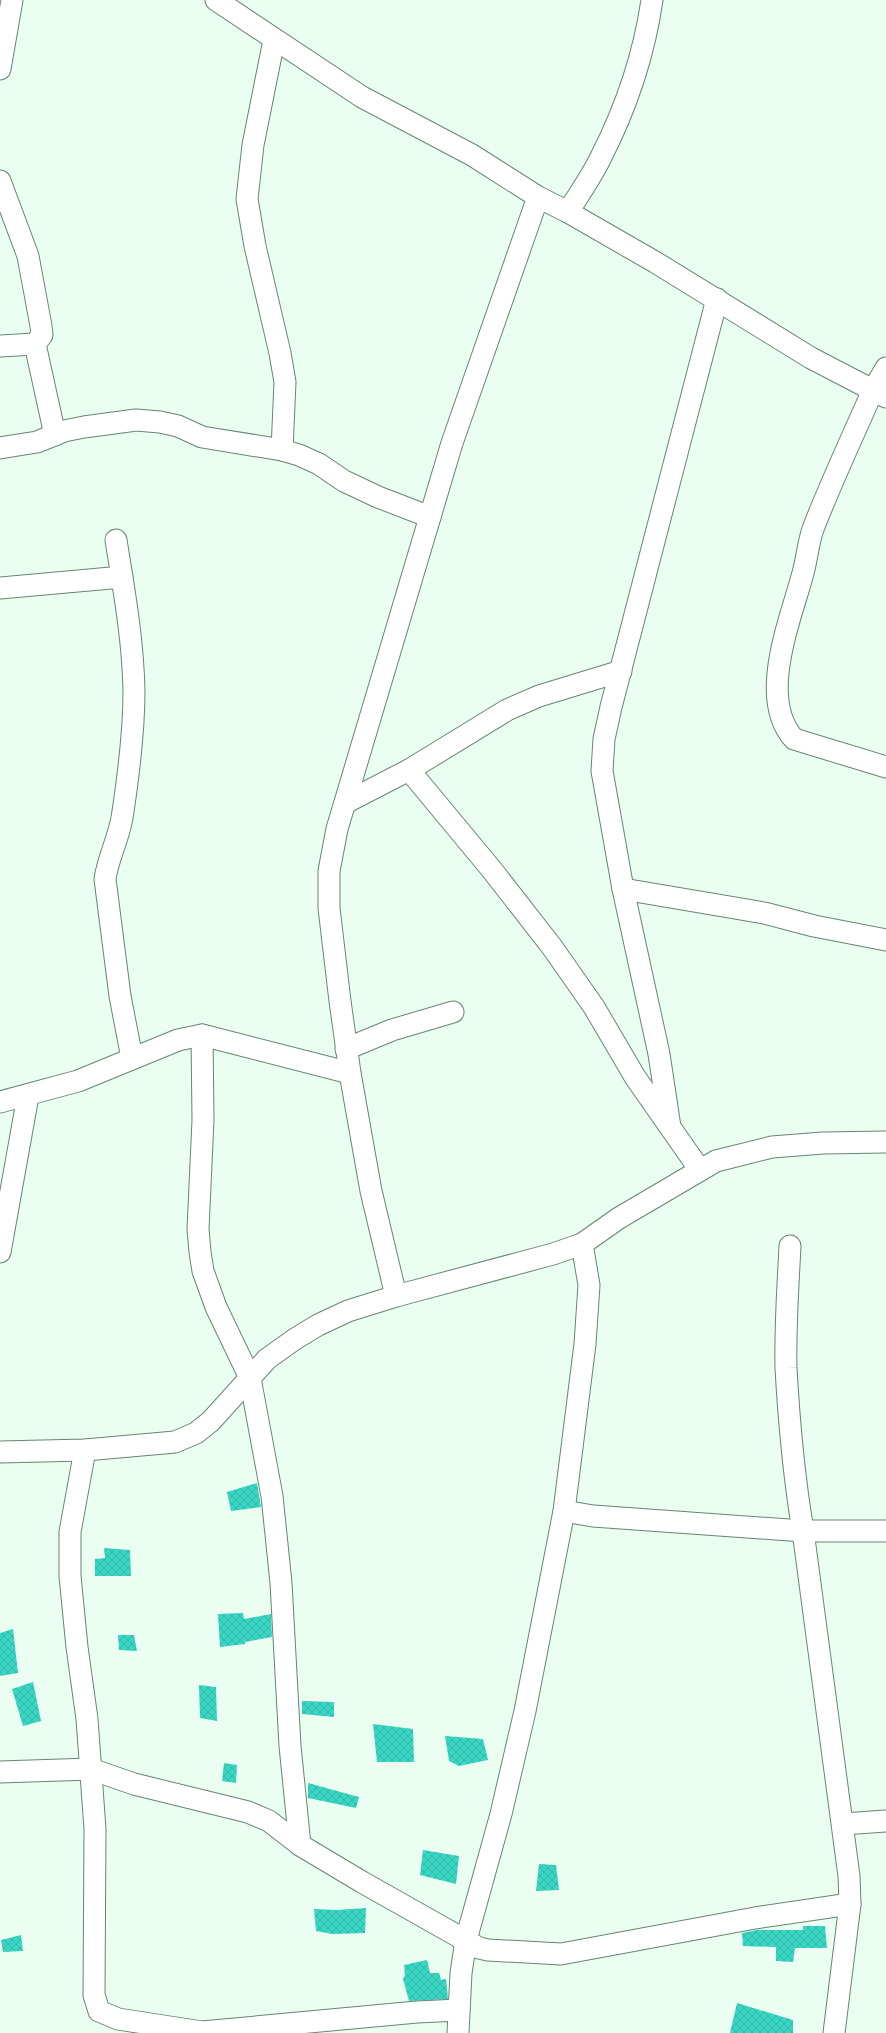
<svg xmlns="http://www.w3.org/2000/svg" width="886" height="2033" viewBox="0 0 886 2033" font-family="Figtree,sans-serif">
	<defs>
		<pattern id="building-cross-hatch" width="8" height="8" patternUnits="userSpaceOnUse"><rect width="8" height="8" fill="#39d6c4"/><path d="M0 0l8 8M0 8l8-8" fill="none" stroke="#32b8a8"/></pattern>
	</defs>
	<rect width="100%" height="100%" fill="#eafff1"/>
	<g fill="url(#building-cross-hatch)">
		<path d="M257,1483l4,24 -30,4 -4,-19z"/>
		<path d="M104,1548l26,2 1,26h-36v-17l10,-1z"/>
		<path d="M243,1613l1,6 27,-5 1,23 -27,5v2l-25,3 -2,-33z"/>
		<path d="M13,1629l5,44 -18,3v-43z"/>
		<path d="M118,1635h16l3,16 -18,-1z"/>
		<path d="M33,1682l8,39 -18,5 -11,-37z"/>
		<path d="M199,1685l17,2 1,34 -17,-3z"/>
		<path d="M302,1701l32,1v15l-32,-3z"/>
		<path d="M373,1724l40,5 1,33h-37z"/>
		<path d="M445,1736l38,3 5,21 -29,6 -10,-5z"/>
		<path d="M224,1763l13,2 -1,18 -14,-2z"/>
		<path d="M308,1783l51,14 -3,11 -48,-10z"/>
		<path d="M423,1850l36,6 -3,28 -36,-9z"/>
		<path d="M539,1864l17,1 3,25 -23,1z"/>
		<path d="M366,1908l-1,25 -33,1 -16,-3 -2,-22 22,1z"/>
		<path d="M803,1926h22l2,22h-32l-2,14 -17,-1v-14l-33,-1 -1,-13 15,-3h46z"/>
		<path d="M21,1935l2,16 -20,1 -2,-12z"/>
		<path d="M427,1960l3,13h9l2,7 5,-1 2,20 -39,2 -6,-22 2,-4 -1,-10z"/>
		<path d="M737,2003l56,17v13h-63z"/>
	</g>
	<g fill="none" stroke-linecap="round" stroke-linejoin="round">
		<g stroke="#668572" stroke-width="23">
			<g id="street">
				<path d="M216,0l146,97 110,58 66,42 30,15 87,50 156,96 75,39"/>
				<path d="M274,40l-21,105 -6,54 8,47 25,107 5,29 -3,68"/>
				<path d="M0,69l12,-69"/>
				<path d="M0,181l28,75 13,70 1,9 -7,9 20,91"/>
				<path d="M568,212c11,-18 24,-36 33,-55 25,-49 43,-102 51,-157"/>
				<path d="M0,346l35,-2"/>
				<path d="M886,368l-13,22c-20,46 -42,92 -60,139 -5,14 -6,30 -10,44 -12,46 -46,125 -9,166l92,28"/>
				<path d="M0,448l37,-6 27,-11 20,-4 52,-7 24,2 18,4 24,11 80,13 17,5 20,9 25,17 34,16 52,20"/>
				<path d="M116,540c8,50 17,100 18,151 0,40 -6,88 -12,127 -4,22 -14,40 -17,61l15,117 12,62"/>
				<path d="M0,588l122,-11"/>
				<path d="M409,770l83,100 60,77 42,60 41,70 65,93"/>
				<path d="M345,803l64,-33 98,-60 32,-14 82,-25"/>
				<path d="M623,889l141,24 50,13 72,14"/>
				<path d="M202,1035l1,85 -5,109 2,23 3,19 13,36 34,71 22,118 9,87 9,163 10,99"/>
				<path d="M346,1049l46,-19 61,-18"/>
				<path d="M0,1102l78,-21 100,-41 24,-5 148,38"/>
				<path d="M670,1127l-11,-73 -36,-165 -21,-118 2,-32 7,-32 106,-408"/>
				<path d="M790,1246c-2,40 -5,81 -4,122 3,54 8,109 17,163l46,345 1,28 -16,129"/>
				<path d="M0,1252l28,-156"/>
				<path d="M396,1296l-25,-105 -21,-118 -10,-72 -11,-93v-37l8,-42 115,-386 86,-246"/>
				<path d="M85,1450l-15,82v44l7,71 10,72 8,110 -1,166 5,16 19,8 84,13 215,-20 42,-2"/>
				<path d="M0,1452l85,-2 90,-8 21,-9 15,-12 56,-62 28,-20 23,-14 30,-14 48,-15 157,-42 29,-10 37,-26 97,-57 56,-14 51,-4 63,-1"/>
				<path d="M564,1511l29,5 210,15h83"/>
				<path d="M0,1772l91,-3 43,15 114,28 21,9 31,24 62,37 117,66 9,2 73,4 194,-36 95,-14"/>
				<path d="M843,1824l43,-3"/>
				<path d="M458,2033l3,-60 5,-33 35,-126 24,-103 39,-200 21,-167 4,-59 -7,-41"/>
			</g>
		</g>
		<use href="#street" stroke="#fff" stroke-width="21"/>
	</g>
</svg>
